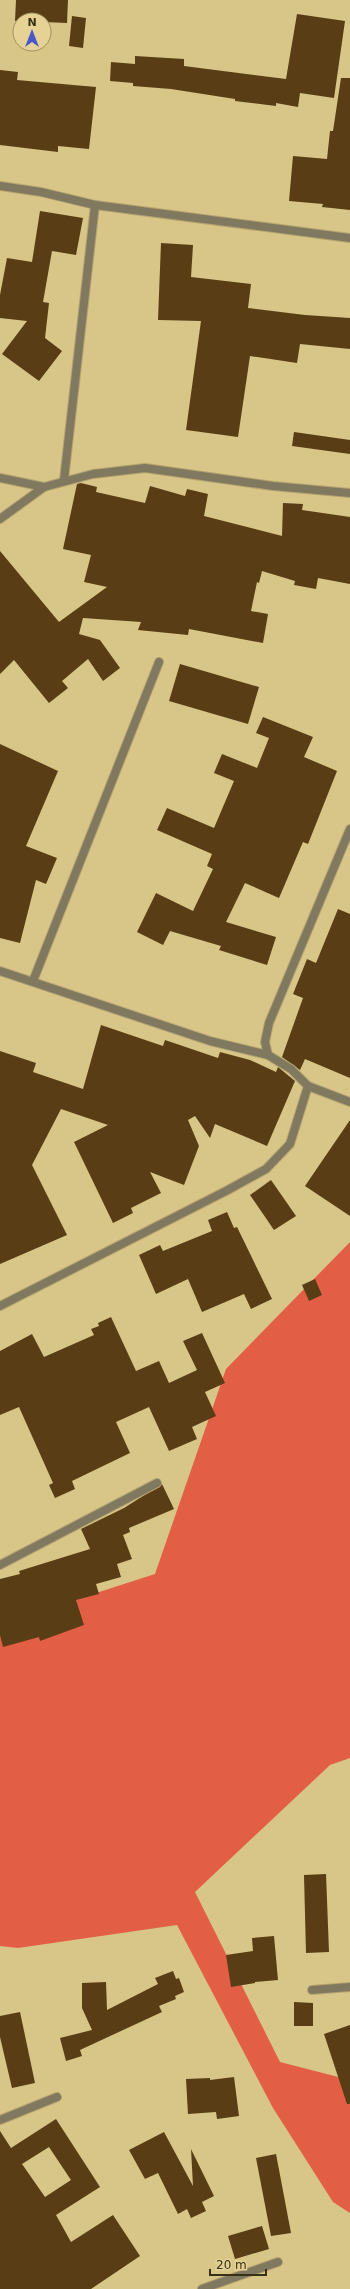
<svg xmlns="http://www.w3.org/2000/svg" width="350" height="2289" viewBox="0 0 350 2289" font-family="'DejaVu Sans',sans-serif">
	<rect width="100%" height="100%" fill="#d8c588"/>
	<path fill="#e25f46" d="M350,1242v516l-20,7 -135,127 85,170 70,18v133l-17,-11 -60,-94 -96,-183 -159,23 -18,-2v-322l155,-50 71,-205z"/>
	<g fill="#593d14" fill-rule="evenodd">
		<path d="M16,0h52l-1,23 -23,-1v-2l-29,1z"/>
		<path d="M297,14l48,7 -11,77 -34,-5 -2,14 -22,-4v3l-41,-5v-2l-64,-10 -38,-3v-3l-23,-2 1,-19 24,2v-8l49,3v7l102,13z"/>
		<path d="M72,16l14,2 -3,30 -14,-2z"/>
		<path d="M0,70l18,2 -1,8 79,7 -7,62 -31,-3v6l-58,-7z"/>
		<path d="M341,78h9v132l-28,-3 1,-3 -34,-3 4,-45 34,3 3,-28h3z"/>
		<path d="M40,211l43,7 -7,37 -24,-4 -9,51 6,1 -4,35 17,13 -23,30 -37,-27 25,-33 -27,-3v-23l7,-37 25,4z"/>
		<path d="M161,243l32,2 -2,32 60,7 -3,24 57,7 45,3v31l-50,-5 -3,19 -47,-7 -12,81 -52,-7 15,-109 -43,-1z"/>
		<path d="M294,432l56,8v14l-58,-8z"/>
		<path d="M81,483l16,4 -1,5 49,11 5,-17 35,10 2,-7 21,5 -4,22 78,20 1,-33 20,1 -1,6 48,7v67l-32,-6 -2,11 -22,-4 1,-4 -33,-10 -3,12 -2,-1 -6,29 17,3 -5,29 -74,-14 -1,6 -50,-5 3,-8 -58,-4 -4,16 21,6 20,28 -17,13 -15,-22 -26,22 6,7 -19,15 -35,-43 -14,14v-123l59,71 48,-35 -23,-5 7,-27 -28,-6 14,-65z"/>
		<path d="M180,664l79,23 -11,37 -79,-23z"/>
		<path d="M263,717l50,20 -9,20 33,14 -29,73 -5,-2 -24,56 -34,-15 -19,39 50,15 -9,28 -48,-15 2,-4 -51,-15 -7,14 -26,-13 19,-39 37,18 20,-42 -6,-3 5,-12 -55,-24 10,-22 47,20 20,-47 -20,-8 8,-19 35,14 12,-30 -13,-5z"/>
		<path d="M0,744l58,27 -32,75 31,12 -11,26 -10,-4 -16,63 -20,-5z"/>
		<path d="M338,909l12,5v164l-45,-19 -5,11 -18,-13 21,-59 -10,-4 14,-35 9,4z"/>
		<path d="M101,1025l62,21 2,-6 53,18 2,-6 30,8 26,12 2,-5 17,14 -28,65 -52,-22 -5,14 -15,-22 -7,4 11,26 -15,39 -34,-13 11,21 -30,15 2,5 -20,10 -39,-81 34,-17 -47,-16 -29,56 35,70 -67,29v-213l36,12 -3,9 50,17z"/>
		<path d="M350,1120v96l-45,-30z"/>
		<path d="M271,1180l25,36 -22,14 -24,-35z"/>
		<path d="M227,1212l7,16 3,-1 35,72 -21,10 -7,-15 -42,18 -14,-33 -32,15 -17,-39 21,-10 3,6 49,-20 -4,-11z"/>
		<path d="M315,1279l7,16 -13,6 -7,-16z"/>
		<path d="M111,1317l25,54 23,-10 10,22 28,-13 -14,-29 19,-8 23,50 -20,9 11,24 -24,11 5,12 -28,12 -20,-44 -33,15 14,31 -58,28 3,8 -20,9 -6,-13 4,-2 -34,-76 -19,8v-64l32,-17 12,23 50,-22 -3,-6 8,-3 -1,-3z"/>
		<path d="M162,1484l12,25 -45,19 1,4 -7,3 9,24 -15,5 4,13 -25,7 3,10 -23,6 8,25 -44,16 -1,-4 -36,10 -3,-12v-56l20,-5 -1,-3 71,-22 -9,-20 43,-21z"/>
		<path d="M326,1874l3,78 -23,1 -2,-78z"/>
		<path d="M274,1936l4,44 -23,2v1l-24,4 -5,-32 27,-4 -1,-13z"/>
		<path d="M173,1971l3,8 3,-1 5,14 -9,4 1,3 -17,7 3,6 -82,38 2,6 -16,5 -6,-23 32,-8 -10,-22v-25l24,-1 1,28 51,-26 -3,-6z"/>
		<path d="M294,2002l19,1v23h-19z"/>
		<path d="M20,2012l15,71 -23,5 -12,-51v-21z"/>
		<path d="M350,2025v79h-3l-23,-70z"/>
		<path d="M234,2077l5,39 -22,3 -1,-7 -28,2 -2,-35 24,-1v2z"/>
		<path d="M56,2119l44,68 -44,28 15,27 42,-27 27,41 -49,33h-91v-158l11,17zM49,2147l22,33 -26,17 -23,-33z"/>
		<path d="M164,2132l29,54 -2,-37 23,47 -12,6 4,9 -15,7 -4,-9 -9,5 -20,-41 -13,6 -16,-29z"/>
		<path d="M276,2154l15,79 -20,3 -15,-78z"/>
		<path d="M262,2226l7,23 -34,10 -7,-23z"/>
	</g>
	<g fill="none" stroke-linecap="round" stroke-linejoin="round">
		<g stroke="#b5a46f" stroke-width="10">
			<g id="street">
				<path d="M0,186l41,6 54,13 255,33"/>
				<path d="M0,478l44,9"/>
				<path d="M64,480l31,-275"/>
				<path d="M0,519l44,-32 49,-13 52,-6 128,18 77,7"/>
				<path d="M0,971l210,70 58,14"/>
				<path d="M33,981l126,-319"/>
				<path d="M308,1086l42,16"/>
				<path d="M0,1306l226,-115 40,-22 24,-25 18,-58 -17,-17 -23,-14 -3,-13 4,-19 81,-194"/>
				<path d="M0,1565l157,-82"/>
				<path d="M312,1990l38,-3"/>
				<path d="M0,2120l57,-23"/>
				<path d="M202,2289l76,-27"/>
			</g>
		</g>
		<use href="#street" stroke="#807960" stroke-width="8"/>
	</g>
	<g transform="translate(32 32)"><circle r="19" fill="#e5d294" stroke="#9f9162"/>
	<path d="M0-3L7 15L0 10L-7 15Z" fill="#4757cc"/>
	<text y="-6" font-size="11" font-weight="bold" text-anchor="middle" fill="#373017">N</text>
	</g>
	<path d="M210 2269v6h56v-6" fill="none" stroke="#373017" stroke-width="2"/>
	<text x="216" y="2269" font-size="12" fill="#373017" stroke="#e5d294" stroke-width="3" paint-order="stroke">20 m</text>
</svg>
